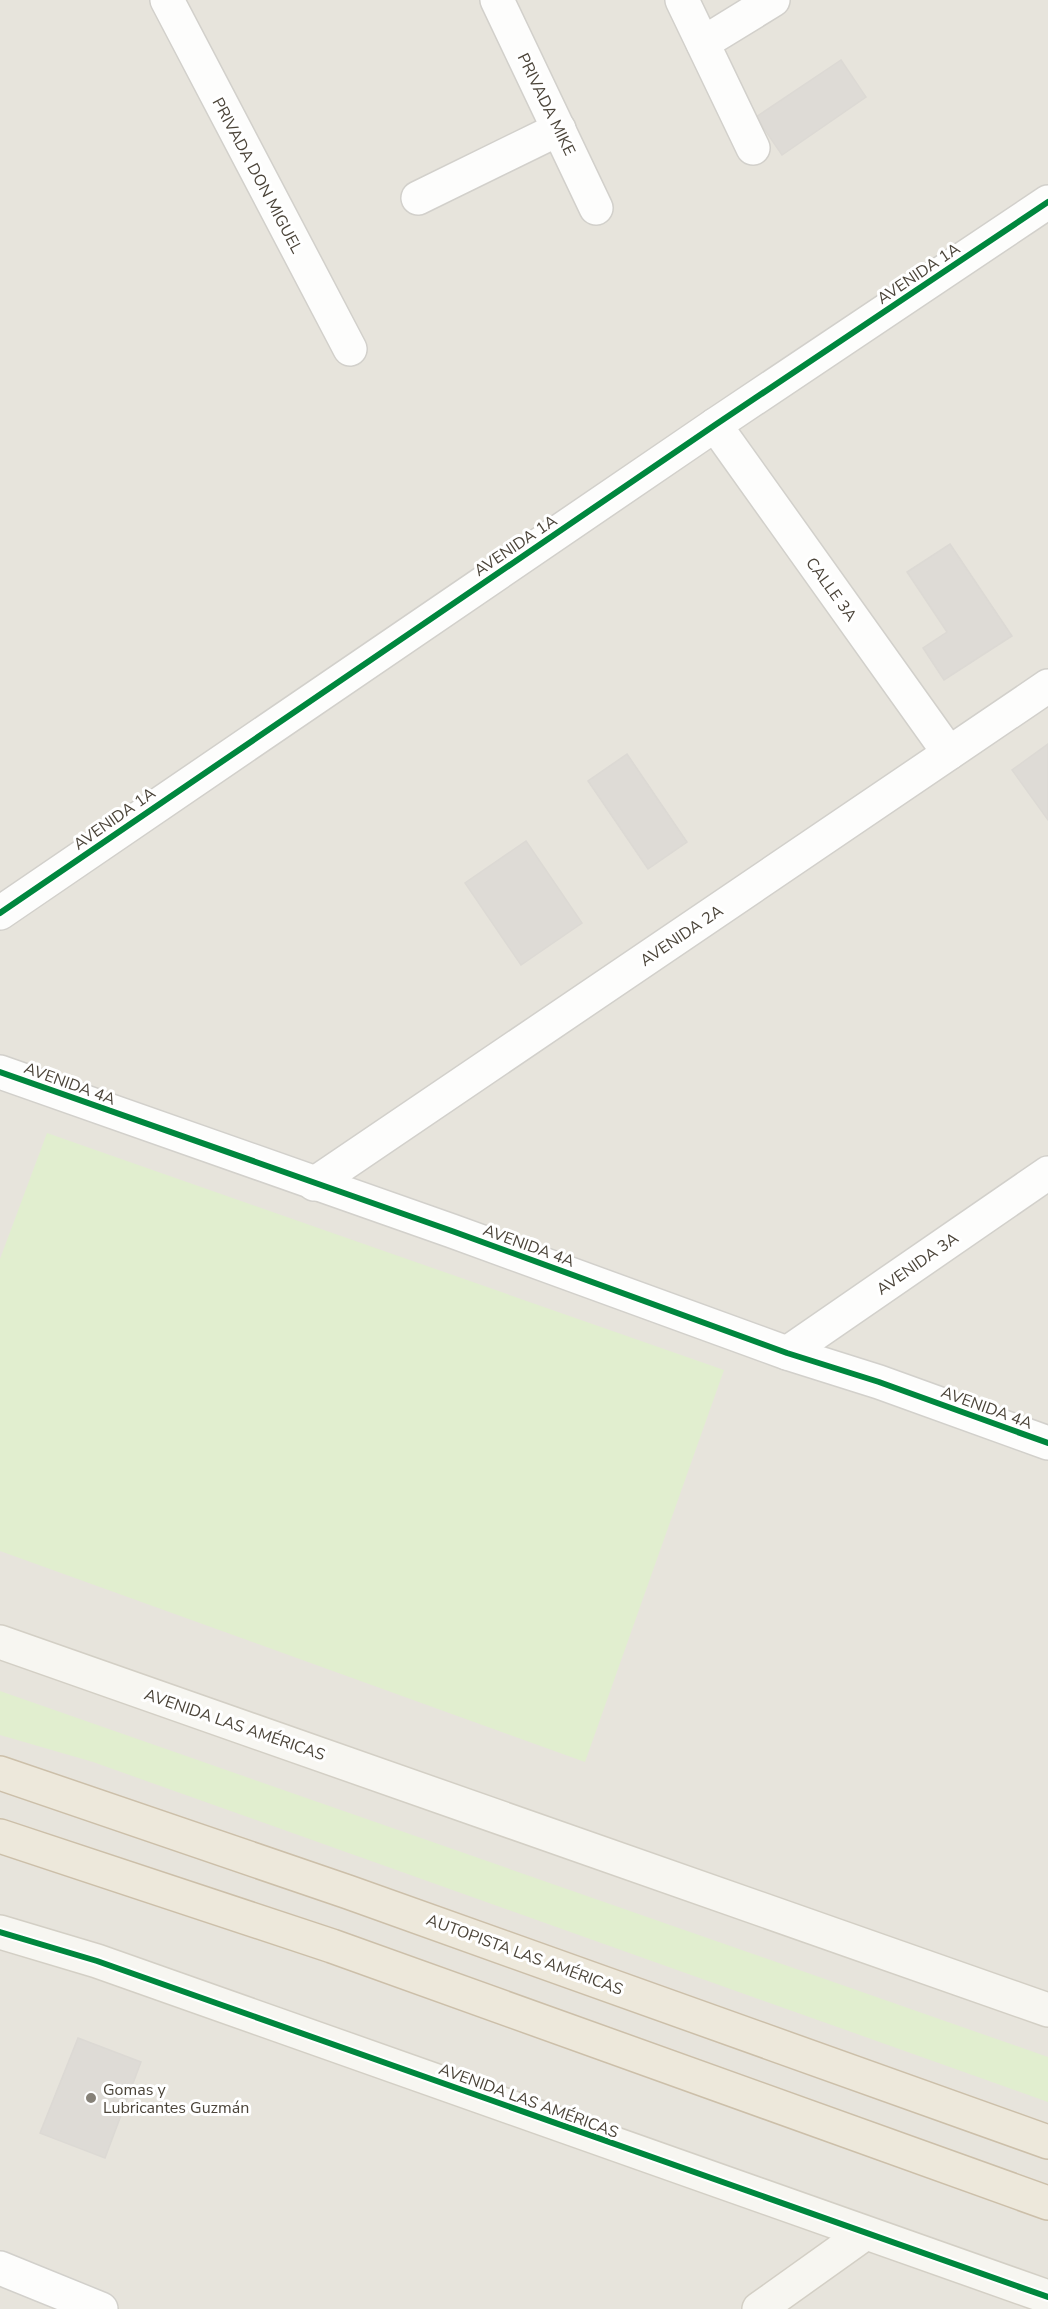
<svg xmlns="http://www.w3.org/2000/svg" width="1048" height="2309" viewBox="0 0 1048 2309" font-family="'Nunito Sans',sans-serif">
	<rect width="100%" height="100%" fill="#f4f2ee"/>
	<rect fill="#e7e4dc" x="0" y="0" width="1048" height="2309"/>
	<g fill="#e1eecf">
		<path d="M47,1133l677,237 -139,392 -585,-211v-292z"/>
		<path d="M0,1691l1048,366v45l-955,-340 -93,-27z"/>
	</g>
	<g fill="#dedbd6" stroke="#dcd9d4" stroke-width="1.5">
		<path d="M841,60l25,37 -84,58 -26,-38z"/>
		<path d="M950,544l62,92 -68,44 -21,-32 24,-16 -40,-60z"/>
		<path d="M1048,744v76l-36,-50z"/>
		<path d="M627,754l60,88 -39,27 -60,-88z"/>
		<path d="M526,841l56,82 -61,42 -56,-82z"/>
		<path d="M78,2038l63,24 -36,96 -65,-25z"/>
	</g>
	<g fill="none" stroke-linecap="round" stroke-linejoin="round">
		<g stroke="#d2d0cb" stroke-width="36">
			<g id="street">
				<path d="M167,0l183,349"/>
				<path d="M497,0l99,208"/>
				<path d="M682,0l71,148"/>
				<path d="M703,43l70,-43"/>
				<path d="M418,198l141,-69"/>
				<path d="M715,425l234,328"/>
				<path d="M0,913l715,-488 333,-223"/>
				<path d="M0,1072l452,159 335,122 92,29 169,61"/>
				<path d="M314,1184l734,-498"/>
				<path d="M787,1353l261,-180"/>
				<path d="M0,2268l101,41"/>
			</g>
		</g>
		<g stroke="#d3cfc5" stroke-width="36">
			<g id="secondary">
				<path d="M0,1642l1048,368"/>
				<path d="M0,1932l97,29 951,336"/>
				<path d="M759,2309l105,-75"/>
			</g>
		</g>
		<g stroke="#ccbfa9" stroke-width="36">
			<g id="highway">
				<path d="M0,1773l348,119 700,250"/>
				<path d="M0,1836l332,110 716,257"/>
			</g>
		</g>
		<use href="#street" stroke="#fdfdfc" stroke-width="33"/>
		<use href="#secondary" stroke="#f7f6f1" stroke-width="33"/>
		<use href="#highway" stroke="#ede8db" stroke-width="33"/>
		<g stroke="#fff" stroke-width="10">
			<g id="cycleway">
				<path d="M0,913l715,-488 333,-223"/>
				<path d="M0,1072l452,159 335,122 92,29 169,61"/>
				<path d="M0,1932l97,29 951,336"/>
			</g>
		</g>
		<use href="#cycleway" stroke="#00873e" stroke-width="6"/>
	</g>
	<circle fill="#868178" stroke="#fff" stroke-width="2" cx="91" cy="2098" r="6"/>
	<g text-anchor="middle" stroke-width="6" stroke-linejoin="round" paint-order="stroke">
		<g font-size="16" fill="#4b4439" stroke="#fff">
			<text transform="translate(547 104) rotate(64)" y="6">PRIVADA MIKE</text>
			<text transform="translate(258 175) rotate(62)" y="6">PRIVADA DON MIGUEL</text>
			<text transform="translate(918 273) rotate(-34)" y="6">AVENIDA 1A</text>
			<text transform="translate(515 545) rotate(-34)" y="6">AVENIDA 1A</text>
			<text transform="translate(832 589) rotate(54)" y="6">CALLE 3A</text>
			<text transform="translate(114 818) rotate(-35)" y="6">AVENIDA 1A</text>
			<text transform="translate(681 935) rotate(-34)" y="6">AVENIDA 2A</text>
			<text transform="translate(70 1083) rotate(20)" y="6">AVENIDA 4A</text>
			<text transform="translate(529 1245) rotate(20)" y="6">AVENIDA 4A</text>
			<text transform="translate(917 1263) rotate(-35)" y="6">AVENIDA 3A</text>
			<text transform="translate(987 1407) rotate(20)" y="6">AVENIDA 4A</text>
			<text transform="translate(235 1724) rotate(19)" y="6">AVENIDA LAS AMÉRICAS</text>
			<text transform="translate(525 1954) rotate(20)" y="6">AUTOPISTA LAS AMÉRICAS</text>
			<text transform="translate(529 2100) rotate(20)" y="6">AVENIDA LAS AMÉRICAS</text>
		</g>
		<g font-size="16" fill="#4b4439" stroke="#fff" text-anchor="start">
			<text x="103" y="2095">Gomas y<tspan x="103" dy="18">Lubricantes Guzmán</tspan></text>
		</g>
	</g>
</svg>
